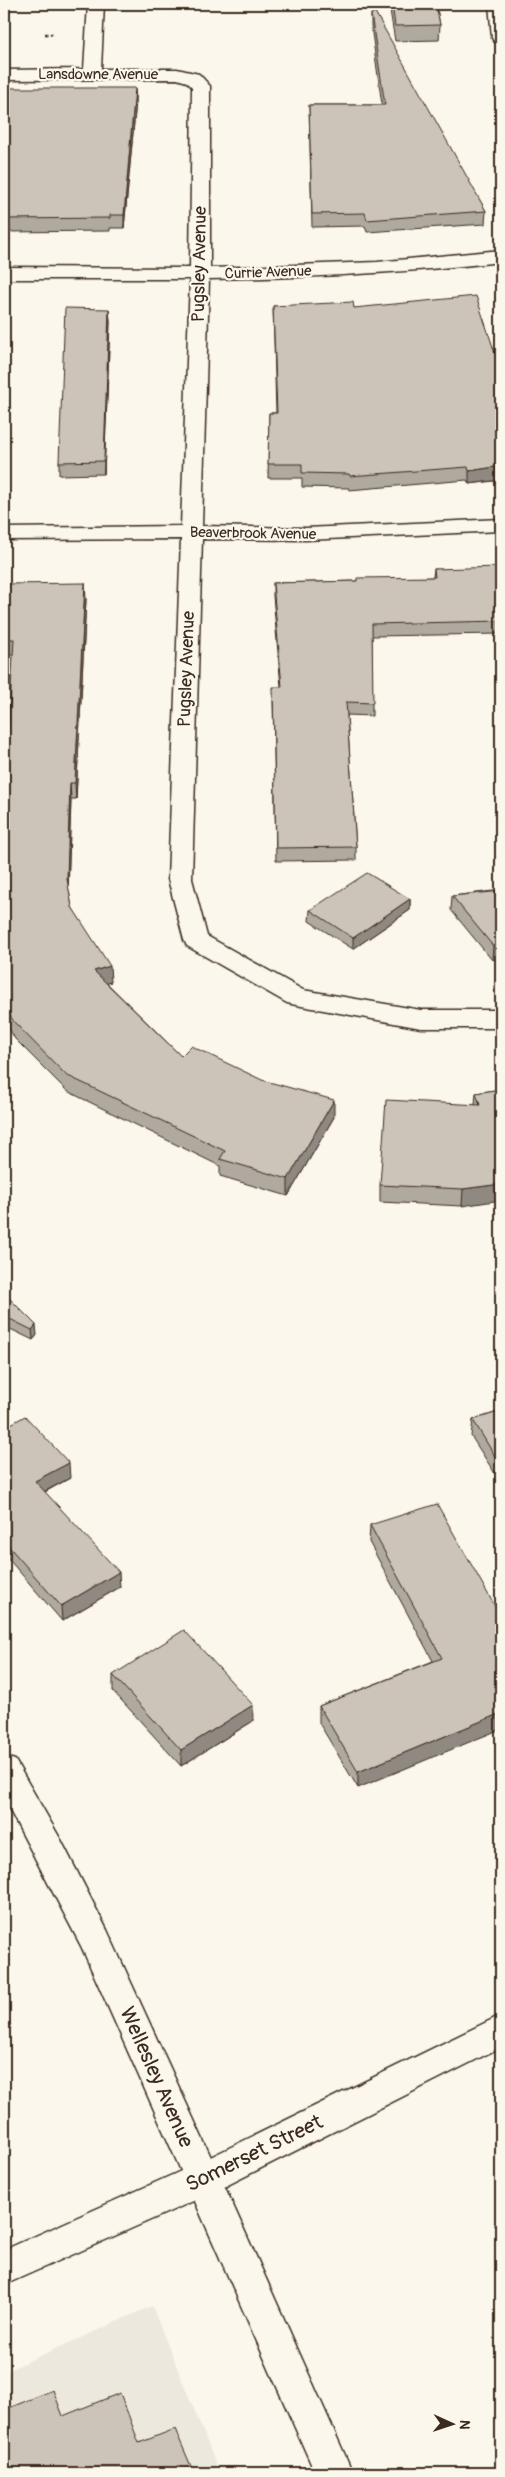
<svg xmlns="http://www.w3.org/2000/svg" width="505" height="2477" viewBox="0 0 505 2477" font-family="Pangolin,sans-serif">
	<rect width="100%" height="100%" fill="#fbf7ec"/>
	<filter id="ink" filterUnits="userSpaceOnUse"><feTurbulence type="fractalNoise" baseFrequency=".02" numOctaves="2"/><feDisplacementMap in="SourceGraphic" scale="10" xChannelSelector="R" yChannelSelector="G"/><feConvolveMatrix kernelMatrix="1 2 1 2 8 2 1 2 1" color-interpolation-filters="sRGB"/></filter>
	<g filter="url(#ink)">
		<path fill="#ede8dd" d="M152,2306l68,167h-216v-101z"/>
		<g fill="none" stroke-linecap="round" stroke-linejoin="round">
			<g stroke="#3b2a1e" stroke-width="3">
				<g id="minor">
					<path d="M88,4h16l-3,65h76l22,5 11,12v182l167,-6 124,-12v12c-97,11 -194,16 -292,17l-7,247 104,2 195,-9v12l-195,9 -104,-1 -10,340 15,57 96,54 118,20h80v18h-80l-125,-23 -9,-2 -100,-57 -3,-6 -16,-61 13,-340 -177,1v-12l177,-2 9,-247h-186v-12l186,1 2,-181 -5,-5 -10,-3 -173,1v-10l80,-1z"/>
					<path d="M489,4h12v39l-6,-1 -3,-4z"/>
					<path d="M203,2162l13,5 137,306h-38l-130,-294 5,-12z"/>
				</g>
			</g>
			<g stroke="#3b2a1e" stroke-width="3">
				<path id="tertiary" d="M4,1757l11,3 46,80 46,90 114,249 -5,12 -13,5 -13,-5 -109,-245 -77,-147z"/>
			</g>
			<g stroke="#3b2a1e" stroke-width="3">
				<path id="secondary" d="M501,2015v32l-285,144 -212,94v-35l186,-83z"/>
			</g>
			<path stroke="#3b2a1e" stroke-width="2.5" stroke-dasharray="2.5 2.5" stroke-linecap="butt" d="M45,34h9"/>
			<use href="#minor" fill="#fbf7ec" fill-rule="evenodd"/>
			<use href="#tertiary" fill="#fbf7ec" fill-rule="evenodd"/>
			<use href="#secondary" fill="#fbf7ec" fill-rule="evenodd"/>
		</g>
		<g fill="#afa99f" stroke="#3b2a1e">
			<path d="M389,4h47l4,21 -1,15 -44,1z"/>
			<path d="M371,14l115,197 -1,13 -118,8 -2,-6 -53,1 -3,-122h73l-11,-79z"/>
			<path d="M4,88l132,13 -12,127h-14v3l-106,1z"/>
			<path d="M273,306l81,2 147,63v109l-32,4 -2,-4 -118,10v-2l-47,-1v-9h-34l1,-65h7z"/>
			<path d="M109,309l1,13 -6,152 -45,1v-13z"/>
			<path d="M434,569l67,5v60l-129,2v80l-25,-1 9,132v13l-80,1 -3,-161 8,-13 -8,-91v-13l84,-2 76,-4z"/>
			<path d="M4,581l1,3 81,15 -10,200h-5l-3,87 4,21 39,75 -4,1 74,73 153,61 -46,79 -68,-20v-10l-153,-75 -52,-52 -11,-19v-218l9,-147h-9z"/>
			<path d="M501,890v67l-9,3 -41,-50 1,-14z"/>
			<path d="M410,899v11l-57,39 -44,-28 1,-11z"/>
			<path d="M501,1089l-39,117 -82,-4v-17l95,-81 1,-11z"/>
			<path d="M4,1293l33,42 -4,5 -29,-14z"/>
			<path d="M501,1411v72l-30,-47 2,-16z"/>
			<path d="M4,1428l66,50 -25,14 75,95 -58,34 -58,-67z"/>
			<path d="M370,1525l131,92 -143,171 -39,-65v-17l114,-45 -64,-119z"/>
			<path d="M113,1675l140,46 -72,45 -68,-75z"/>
		</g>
		<g fill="#8f8982" stroke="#3b2a1e">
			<path d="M135,88l1,13 -12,127v-13z"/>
			<path d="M109,309l1,13 -6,152v-13z"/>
			<path d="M501,466v14l-32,4v-13z"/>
			<path d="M85,583l1,16 -10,200 -1,-16z"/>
			<path d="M70,783l1,16 -3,96 -1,-16z"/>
			<path d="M410,899v11l-57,39v-11z"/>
			<path d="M501,943v14l-9,3 1,-14z"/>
			<path d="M110,966l1,16 -16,5 -1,-16z"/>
			<path d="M334,1100v17l-46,79v-17z"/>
			<path d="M501,1184v16l-39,6 1,-17z"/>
			<path d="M36,1325l1,10 -4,5 -1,-10z"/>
			<path d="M69,1463l1,15 -34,18 -1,-15z"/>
			<path d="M119,1572l1,15 -58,34 -1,-15z"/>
			<path d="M253,1705v16l-72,45v-16z"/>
			<path d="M501,1713v16l-143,59v-16z"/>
		</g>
		<g fill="#ccc4b9" stroke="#3b2a1e">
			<path d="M392,4h44l4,21 -45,1z"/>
			<path d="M375,12l111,199 -119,9 -2,-7 -53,1 -3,-109h76l-14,-91z"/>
			<path d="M4,88h131l-11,127h-14v3l-106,1z"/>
			<path d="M476,296l25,75v95l-32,5 -1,-4 -118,9 -1,-2 -47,-1v-9h-34l1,-51h8l-4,-107 80,-4 1,6z"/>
			<path d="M65,308l44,1 -5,152 -45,1z"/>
			<path d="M500,567l1,7v47l-129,3 1,79 -27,-1 10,145 -80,1 -3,-161h9l-9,-104 84,-2v-3l78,-1 -1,-8z"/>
			<path d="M4,581h1v3l80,-1 -10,200h-5l-3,96 5,28 38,59 -16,5 87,85 10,-10 71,34 72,20 -46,79 -68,-20 5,-8 -159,-76 -52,-53 -10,-17v-203l10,-163h-10z"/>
			<path d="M367,873l43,26 -57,39 -43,-28z"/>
			<path d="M501,891v52l-8,3 -41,-50z"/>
			<path d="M501,1089v95l-38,5 -83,-4 6,-85 94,5 -4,-12z"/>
			<path d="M4,1293l32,32 -4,5 -28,-14z"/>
			<path d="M501,1411v55l-28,-46z"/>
			<path d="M25,1416l44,47 -34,18 84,91 -58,34 -57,-65v-113z"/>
			<path d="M437,1504l64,113v96l-143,59 -39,-66 123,-48 -72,-133z"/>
			<path d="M184,1630l69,75 -72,45 -68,-75z"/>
			<path d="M53,2390l10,26 57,-23 19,50 36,-14 19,44h-190v-63z"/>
		</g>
	</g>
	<g text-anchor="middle" stroke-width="4.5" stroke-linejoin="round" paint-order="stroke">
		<g font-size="15" fill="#3b2a1e" stroke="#fbf7ec">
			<text x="98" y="79">Lansdowne Avenue</text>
			<text transform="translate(268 272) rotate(-2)" y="5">Currie Avenue</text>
			<text transform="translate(253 533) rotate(1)" y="5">Beaverbrook Avenue</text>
		</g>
		<g font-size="18" fill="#3b2a1e" stroke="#fbf7ec">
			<text transform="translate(199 264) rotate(-89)" y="6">Pugsley Avenue</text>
			<text transform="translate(186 669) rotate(-88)" y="6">Pugsley Avenue</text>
		</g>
		<g font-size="21" fill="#3b2a1e" stroke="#fbf7ec">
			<text transform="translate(157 2077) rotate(66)" y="7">Wellesley Avenue</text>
			<text transform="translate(254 2153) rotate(-26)" y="7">Somerset Street</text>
		</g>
	</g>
	<rect width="505" height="2477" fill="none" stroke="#fbf7ec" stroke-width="20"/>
	<rect x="10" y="10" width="485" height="2457" fill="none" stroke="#3b2a1e" stroke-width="2" filter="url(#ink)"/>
	<g transform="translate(452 2424) rotate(93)" stroke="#fbf7ec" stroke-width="4" paint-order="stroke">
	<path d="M0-4L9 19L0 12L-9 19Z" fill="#3b2a1e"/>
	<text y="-8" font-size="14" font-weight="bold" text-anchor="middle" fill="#3b2a1e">N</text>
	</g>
</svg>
